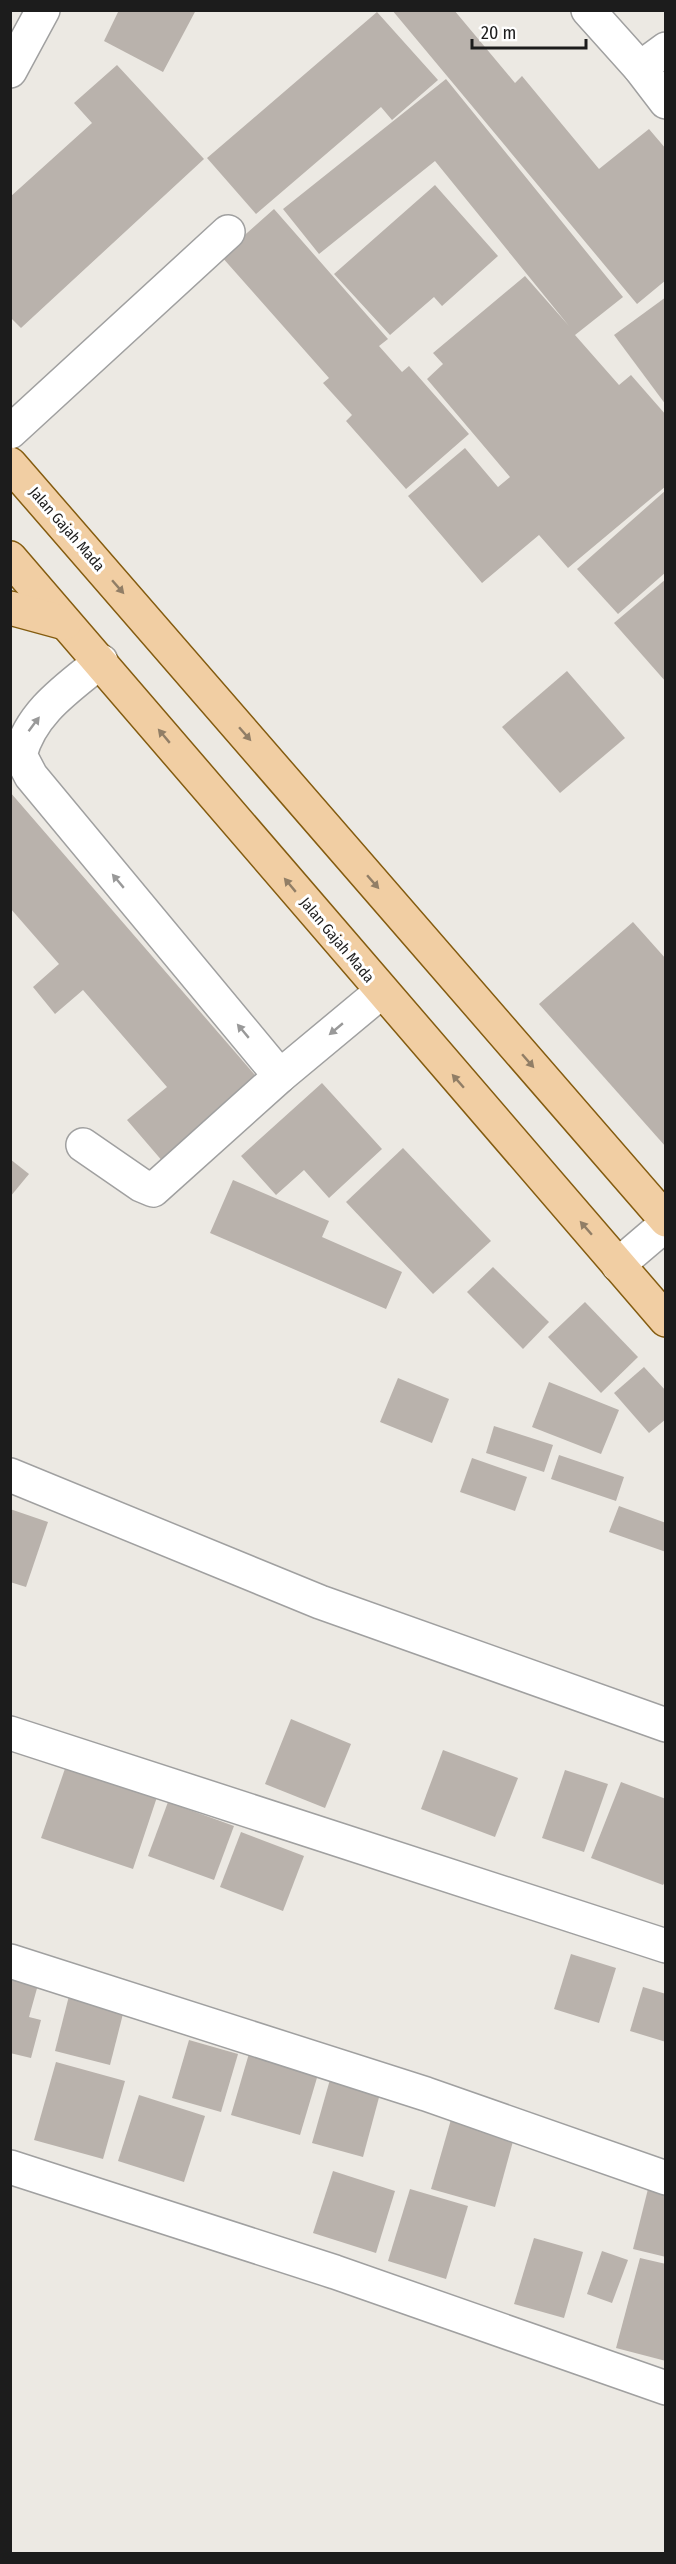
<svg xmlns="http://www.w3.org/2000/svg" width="676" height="2564" viewBox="0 0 676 2564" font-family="'Fira Sans Condensed',sans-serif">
	<rect width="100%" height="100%" fill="#ece9e3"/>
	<g fill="#b9b2ac">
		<path d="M119,10h77l-33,62 -59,-31z"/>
		<path d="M392,10h62l61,73 7,-7 77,93 50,-40 17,20v131l-29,24z"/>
		<path d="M377,12l61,68 -46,40 -11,-13 -125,107 -49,-56z"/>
		<path d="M117,65l87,94 -183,169 -11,-11v-120l82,-74 -18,-20z"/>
		<path d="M446,79l177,218 -48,38 44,50 12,-10 35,40v71l-98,82 -29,-33 -57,48 -74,-87 57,-48 33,39 12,-10 -83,-98 16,-15 -10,-11 92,-77 44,50 -134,-165 -116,93 -36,-45z"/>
		<path d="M435,185l63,71 -56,50 -8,-9 -44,38 -56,-61z"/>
		<path d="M274,209l114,130 -9,7 23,26 7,-6 60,68 -63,55 -60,-68 6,-6 -29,-32 6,-5 -108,-122z"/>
		<path d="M666,297v108l-52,-70z"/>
		<path d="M666,490v82l-48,42 -41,-45z"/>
		<path d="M666,579v103l-52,-59z"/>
		<path d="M567,671l58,67 -65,55 -58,-66z"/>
		<path d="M10,792l251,290 -97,81 -37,-43 40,-33 -84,-97 -28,24 -22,-27 26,-23 -49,-56z"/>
		<path d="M633,922l33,37v188l-127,-143z"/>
		<path d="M322,1083l60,66 -53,49 -25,-28 -28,25 -35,-39z"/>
		<path d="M403,1148l88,93 -58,53 -87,-92z"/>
		<path d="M10,1159l19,15 -19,23z"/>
		<path d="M233,1180l96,41 -7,16 80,35 -16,37 -176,-76z"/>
		<path d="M493,1267l56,55 -26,27 -56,-57z"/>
		<path d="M585,1302l53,55 -37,36 -53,-56z"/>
		<path d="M644,1367l22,24v28l-17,14 -35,-40z"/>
		<path d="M398,1378l51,21 -17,44 -52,-21z"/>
		<path d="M549,1382l70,28 -18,44 -69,-27z"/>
		<path d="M494,1426l59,19 -9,27 -58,-19z"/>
		<path d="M559,1455l65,22 -8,24 -65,-22z"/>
		<path d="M472,1458l55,19 -12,34 -55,-19z"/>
		<path d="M619,1506l47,17v29l-57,-20z"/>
		<path d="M10,1509l38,13 -22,65 -16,-5z"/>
		<path d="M291,1719l60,25 -26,64 -60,-24z"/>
		<path d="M443,1750l75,28 -23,59 -74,-28z"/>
		<path d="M68,1760l91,31 -26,78 -92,-31z"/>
		<path d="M565,1770l43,14 -24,68 -42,-14z"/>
		<path d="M621,1782l45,17v81l-3,5 -72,-27z"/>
		<path d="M168,1802l66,24 -20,54 -66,-24z"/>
		<path d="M241,1832l63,24 -21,55 -63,-24z"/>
		<path d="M571,1954l45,14 -17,55 -45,-14z"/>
		<path d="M10,1966l31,8 -12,43 12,3 -10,38 -21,-5z"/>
		<path d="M643,1987l23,7v48l-36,-11z"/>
		<path d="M70,1992l55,14 -15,59 -55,-14z"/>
		<path d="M189,2040l49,14 -17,58 -49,-14z"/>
		<path d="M250,2050l69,21 -19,64 -69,-20z"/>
		<path d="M56,2062l69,19 -22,78 -69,-19z"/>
		<path d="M331,2076l50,14 -18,67 -51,-14z"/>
		<path d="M139,2095l66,21 -21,66 -66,-21z"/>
		<path d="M452,2116l63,18 -20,73 -64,-18z"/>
		<path d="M333,2171l62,20 -19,62 -63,-20z"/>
		<path d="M649,2185l17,5v67l-33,-8z"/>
		<path d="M410,2189l58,17 -22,73 -58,-18z"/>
		<path d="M534,2238l49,14 -19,66 -50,-14z"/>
		<path d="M602,2251l26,9 -16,43 -25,-9z"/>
		<path d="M640,2258l26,6v97l-50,-13z"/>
	</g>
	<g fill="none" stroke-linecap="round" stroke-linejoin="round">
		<g stroke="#a0a0a0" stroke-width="36">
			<g id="minor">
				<path d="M588,10l52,58 26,34"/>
				<path d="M640,68l26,-19"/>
				<path d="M10,71l33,-61"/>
				<path d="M10,432l218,-200"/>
				<path d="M101,661c-33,27 -70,51 -81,94l11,21 249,300"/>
				<path d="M83,1145l58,40 12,5 127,-114 101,-84"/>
				<path d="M618,1265l48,-41"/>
				<path d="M10,1475l310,127 346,123"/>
				<path d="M10,1733l656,213"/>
				<path d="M10,1961l416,133 240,84"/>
				<path d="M10,2167l325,105 331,116"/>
			</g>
		</g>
		<g stroke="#845c10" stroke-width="36">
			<g id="major">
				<path d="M10,464l656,756"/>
				<path d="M10,558l656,762"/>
				<path d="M10,608l55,15"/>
			</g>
		</g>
		<use href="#minor" stroke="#fff" stroke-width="33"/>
		<use href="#major" stroke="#f1cea3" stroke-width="33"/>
	</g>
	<defs><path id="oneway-solid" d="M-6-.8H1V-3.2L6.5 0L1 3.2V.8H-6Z" transform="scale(1.5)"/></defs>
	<g fill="#917e66">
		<use href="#oneway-solid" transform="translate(118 587) rotate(49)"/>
		<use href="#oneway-solid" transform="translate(245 734) rotate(49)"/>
		<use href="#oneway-solid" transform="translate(164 736) rotate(-130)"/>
		<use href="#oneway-solid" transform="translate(373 882) rotate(49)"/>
		<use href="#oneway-solid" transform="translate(290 885) rotate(-130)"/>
		<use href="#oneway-solid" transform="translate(528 1061) rotate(49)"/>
		<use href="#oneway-solid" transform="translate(458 1081) rotate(-131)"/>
		<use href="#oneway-solid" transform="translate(586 1228) rotate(-131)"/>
	</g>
	<g fill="#999">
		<use href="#oneway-solid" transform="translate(34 724) rotate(-53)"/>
		<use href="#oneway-solid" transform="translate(118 881) rotate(-130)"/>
		<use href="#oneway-solid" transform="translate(336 1029) rotate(140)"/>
		<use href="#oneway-solid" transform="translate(243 1031) rotate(-130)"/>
	</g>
	<g text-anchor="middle" stroke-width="6" stroke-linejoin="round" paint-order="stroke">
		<g font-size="15" fill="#1c1c1c" stroke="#fff">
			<text transform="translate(67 529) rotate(49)" y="5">Jalan Gajah Mada</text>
			<text transform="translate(337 940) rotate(50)" y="5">Jalan Gajah Mada</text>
		</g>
	</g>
	<rect width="676" height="2564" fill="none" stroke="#1c1c1c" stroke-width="24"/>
	<path d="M472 39v9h114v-9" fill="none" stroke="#1c1c1c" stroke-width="3"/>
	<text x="481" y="39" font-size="18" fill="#1c1c1c" stroke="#ffffff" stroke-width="4.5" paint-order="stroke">20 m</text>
</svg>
